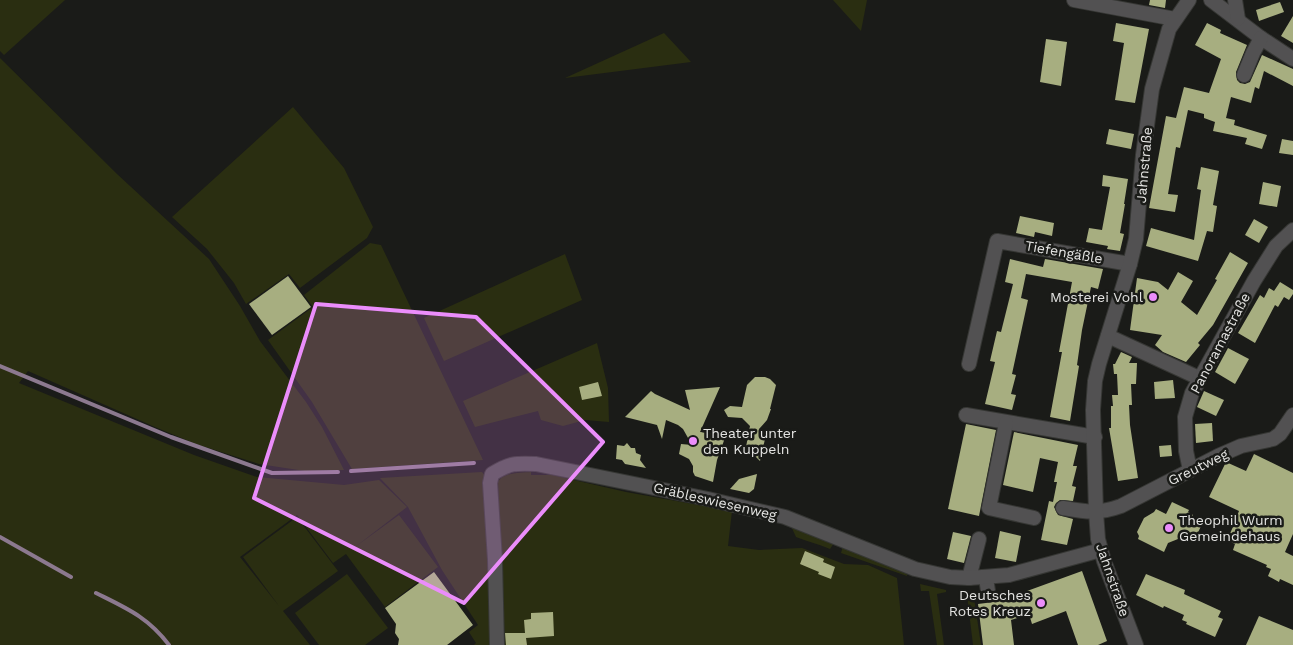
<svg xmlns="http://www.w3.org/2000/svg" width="1293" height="645" viewBox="0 0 1293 645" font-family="'Work Sans',sans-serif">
	<rect width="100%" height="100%" fill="#1a1b18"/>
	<g fill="#2a2e11">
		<path d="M0,0h65l-61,55 -4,-4z"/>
		<path d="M833,0h34l-6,31z"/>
		<path d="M664,33l27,29 -126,16z"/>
		<path d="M0,58l117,116 92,85 31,47 20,35 46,61 16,25 22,43 -39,1 -46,-7 -63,-20 -41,-17 -127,-56 -9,12 175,72 63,22 87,8 35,-5 28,27 -52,40 44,-32 39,52 -53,40 -39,-53 -13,9 -36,-48 -57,42 39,49 -36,-49 54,-40 41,54 -55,40 27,34h-310z"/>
		<path d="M293,107l51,61 29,59 -6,11 -67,50 -11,-14 -43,30 -12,-21 -27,-34 -35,-32z"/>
		<path d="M370,243l11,2 102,215 -131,9 -40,-67 -44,-62 45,-33 -9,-12z"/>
		<path d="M565,254l17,46 -138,61 -20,-43z"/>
		<path d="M597,343l11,45 1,34 -24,-2 -22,6 -22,-6 -3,-9 -63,16 -12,-26z"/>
		<path d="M482,472l4,5 6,168h-18l2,-2 -7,-11 9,-7 -36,-55 -34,-63 -28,-29z"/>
		<path d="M531,472v3h21l74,17 106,19 -4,35 31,4 43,-2 42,16 24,1 29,13 7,67h-399l-7,-163c5,-10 23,-9 33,-10z"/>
		<path d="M791,526l43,17 -4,6c-11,-5 -22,-7 -34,-12z"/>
		<path d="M843,546l63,23 1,7 -66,-23z"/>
		<path d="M347,574l41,54 -23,17h-46l-24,-32z"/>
		<path d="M920,584l26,6v2l-9,2 7,51h-7l-8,-54h-8z"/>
		<path d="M958,592l24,1 1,3 -9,2 7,47h-8l-6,-50 -9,-1z"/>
	</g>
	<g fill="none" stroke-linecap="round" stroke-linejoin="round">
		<g stroke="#8c798f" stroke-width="4">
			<path d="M0,366l171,71 101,36 66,-1"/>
			<path d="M351,471l123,-8"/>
			<path d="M0,537l71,40"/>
			<path d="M96,593c30,15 52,24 73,52"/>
		</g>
	</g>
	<g fill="#a7ae80">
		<path d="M1150,0h16l-1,8 -16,-3z"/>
		<path d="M1280,2l4,10 -25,9 -3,-11z"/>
		<path d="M1293,16v27l-12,-7z"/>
		<path d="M1116,23l33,6 -14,74 -20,-3 9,-57 -11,-2z"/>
		<path d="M1207,23l14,7 -1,3 27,12 -11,27 1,8 3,3 5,1 5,-2 12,-27 31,14v17l-29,-15 -5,18 -4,-2 -4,16 -20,-6 -5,21 9,2 -1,5 33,10 -5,14 -17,-5 2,-6 -34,-7 2,-9 -11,-4v-4l-16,-4 -8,38 -4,-1 -8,47 10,1 -3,17 -26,-4 17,-92 10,2 8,-31 25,6 12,-34 -26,-14z"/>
		<path d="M1046,39l21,3 -6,44 -21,-4z"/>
		<path d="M1109,129l25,5 -3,15 -25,-5z"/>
		<path d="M1282,139l11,2v14l-14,-2z"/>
		<path d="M1201,167l18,4 -6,34 4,1 -4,26 -6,-1 -9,30 -52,-15 5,-18 43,12 7,-50 -4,-1z"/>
		<path d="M1103,175l25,4 -4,25h1l-5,29 4,1 -4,17 -13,-2 1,-3 -22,-4 3,-14 13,2 8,-43 -8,-1z"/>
		<path d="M1263,182l18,4 -4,21 -18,-3z"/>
		<path d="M1020,216l34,7 -2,13 -17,-4 -1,5 -18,-4z"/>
		<path d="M1254,219l14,8 -9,16 -14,-8z"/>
		<path d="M1230,252l18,11 -35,62 -15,18 2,2 -14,17 -23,-10 -8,-7 7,-10 -32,-5 7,-52 21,4 10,8 10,-18 15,9 -12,21 16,13 20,-35 -2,-1z"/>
		<path d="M1010,259l33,8 2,-8 58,10 -5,20 -7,-2 -9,43 -5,35 2,1 -9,55 -20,-4 12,-65h-3l13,-70 -46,-8 -5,24 7,2 -16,74 4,1 -5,19 5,1 -4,15 -27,-6 10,-42 -5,-1 7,-30 4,1 12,-48 -8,-2z"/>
		<path d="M288,276l23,31 -39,28 -23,-31z"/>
		<path d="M1280,282l13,8v4l-4,6 -5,-3 -6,10 -3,-2 -20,38 -17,-10 22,-38 4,3 5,-10 5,3z"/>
		<path d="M1228,348l21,11 -14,25 -20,-12z"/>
		<path d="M1121,352l11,5 -3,6h8l-1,21h-5l1,21h-3l1,20 8,53 -20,3 -9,-53h2v-22h2l-1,-11h6l-1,-21h-3l-1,-10h2z"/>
		<path d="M755,377h10l5,2 6,6 -6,24h1l-4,11 -8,9 6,10 -5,22 -14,-14 4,-21 -8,-8 -14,-1 -4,-7 6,-4 12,1 5,-22z"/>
		<path d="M1173,380l2,18 -20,1 -1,-17z"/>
		<path d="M598,382l4,14 -20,4 -3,-13z"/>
		<path d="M720,387l-20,45 14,1 12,2 -9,25 -4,22 -18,-6 -2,-4v-6l-4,-7 -10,-5 2,-10 11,1 -9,-16 -5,-4 -12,-5 -4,19 -5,-14 -32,-8 26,-26 4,3 35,16 -5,-20z"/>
		<path d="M1204,391l20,9 -8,16 -19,-9z"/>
		<path d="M1212,423l1,18 -17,2 -1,-19z"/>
		<path d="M966,424l30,6 -17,86 -31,-7z"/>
		<path d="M1014,432l64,13 -5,21h4l-5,20 4,1 -3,14 -13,-1 -4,3 -2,4 4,8 15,4 -6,26 -26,-5 8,-39 4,1 4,-20h-3l4,-20 -18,-4 -7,34 -30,-7z"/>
		<path d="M627,443l4,5h4l1,5 5,2 -1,5 6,8 -21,-4 -3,-4 -6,-1 1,-14 7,1z"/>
		<path d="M1171,445l1,11 -12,1 -1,-11z"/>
		<path d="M1254,454l39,19v61l-8,18 8,4v29l-13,-6 -1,3 -11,-6 3,-7 -5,-2 1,-2 -34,-15 2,-6 -8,-4 11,-24h-1l2,-5 -30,-14 17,-35 20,9z"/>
		<path d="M757,474l-3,15 -5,4 -19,-4 9,-10z"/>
		<path d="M1172,502l17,8 -1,2 5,3 -2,4 11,5 -7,15 -14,-6 -3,6 -10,4 -4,9 -26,-13 1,-3 -2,-4 7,-14 10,-6 2,-3 10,5z"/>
		<path d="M1000,531l21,5 -5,26 -21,-4z"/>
		<path d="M953,532l18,4 -7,27 -17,-4z"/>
		<path d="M805,551l19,8 -1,3 12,5 -4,12 -13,-5 1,-2 -19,-8z"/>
		<path d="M1082,571l25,70 -9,4h-20l-12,-34 -34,13 -3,-10 -18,6 3,25h-31l-5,-41 39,-5 -1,-4z"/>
		<path d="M434,572l39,53 -26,20h-49l1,-6 -4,-6 1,-9 -11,-16z"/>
		<path d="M1146,574l39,16 -1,4 37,17 -3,6 5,2 -8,18 -29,-13 1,-2 -5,-2 2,-5 -20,-9 -1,2 -27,-13z"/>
		<path d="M553,612l1,24 -28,2 1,7h-21l-1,-12h20l-1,-13 7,-1v-6z"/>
		<path d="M1259,616l34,14v15h-47z"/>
	</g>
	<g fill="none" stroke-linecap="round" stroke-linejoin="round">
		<g stroke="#363734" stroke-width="16">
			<g id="minor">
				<path d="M1074,0l101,19"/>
				<path d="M1211,0l50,38 32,21"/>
				<path d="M1235,0l3,19"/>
				<path d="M1244,75l9,-22 8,-15"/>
				<path d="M1108,336l91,42"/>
				<path d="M969,364l28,-123 133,23"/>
				<path d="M966,415l129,22"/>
				<path d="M1006,423l-17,85 45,10"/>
				<path d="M1190,470l-4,-19 -1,-34 7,-24 62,-112 22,-35 17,-16"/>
				<path d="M1063,508c23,4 36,6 58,-2l97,-50 23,-10 32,-7 7,-5 13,-19"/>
				<path d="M969,578l10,-39"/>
				<path d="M986,578l2,13"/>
				<path d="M497,645l-2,-85 -5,-77 2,-9c18,-11 23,-11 44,-10l172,35 77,18 130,52 35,8 19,1 40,-3 92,-25"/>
				<path d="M1136,645l-32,-84 -6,-22 -2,-27 -3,-102 2,-29 4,-17 31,-100 6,-25 7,-84 9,-66 17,-60 20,-29"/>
			</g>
		</g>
		<use href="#minor" stroke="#525152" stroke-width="14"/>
	</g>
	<path fill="#eb8dfb" fill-opacity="0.2" stroke="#eb8dfb" stroke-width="4" stroke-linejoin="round" d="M316,304l160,13 127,125 -139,161 -210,-105z"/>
	<g fill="#eb8dfb" stroke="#1a1b18" stroke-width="2">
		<circle cx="1153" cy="297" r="5"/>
		<circle cx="693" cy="441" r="5"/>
		<circle cx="1169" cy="528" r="5"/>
		<circle cx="1041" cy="603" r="5"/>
	</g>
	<g text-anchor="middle" stroke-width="5" stroke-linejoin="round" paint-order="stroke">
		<g font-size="14" fill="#e4e4e2" stroke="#1a1b18">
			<text transform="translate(1144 165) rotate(-85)" y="5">Jahnstraße</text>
			<text transform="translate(1064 252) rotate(10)" y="5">Tiefengäßle</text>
			<text transform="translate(1220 343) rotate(-62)" y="5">Panoramastraße</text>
			<text transform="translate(1198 467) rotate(-26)" y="5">Greutweg</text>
			<text transform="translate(715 501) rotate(13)" y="5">Gräbleswiesenweg</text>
			<text transform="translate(1113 580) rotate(71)" y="5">Jahnstraße</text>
		</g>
		<g font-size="14" fill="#e4e4e2" stroke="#1a1b18" text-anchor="end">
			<text x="1143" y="302">Mosterei Vohl</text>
			<text x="703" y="438" text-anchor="start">Theater unter<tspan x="703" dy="16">den Kuppeln</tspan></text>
			<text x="1179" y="525" text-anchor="start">Theophil Wurm<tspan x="1179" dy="16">Gemeindehaus</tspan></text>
			<text x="1031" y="600">Deutsches<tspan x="1031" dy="16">Rotes Kreuz</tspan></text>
		</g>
	</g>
</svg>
